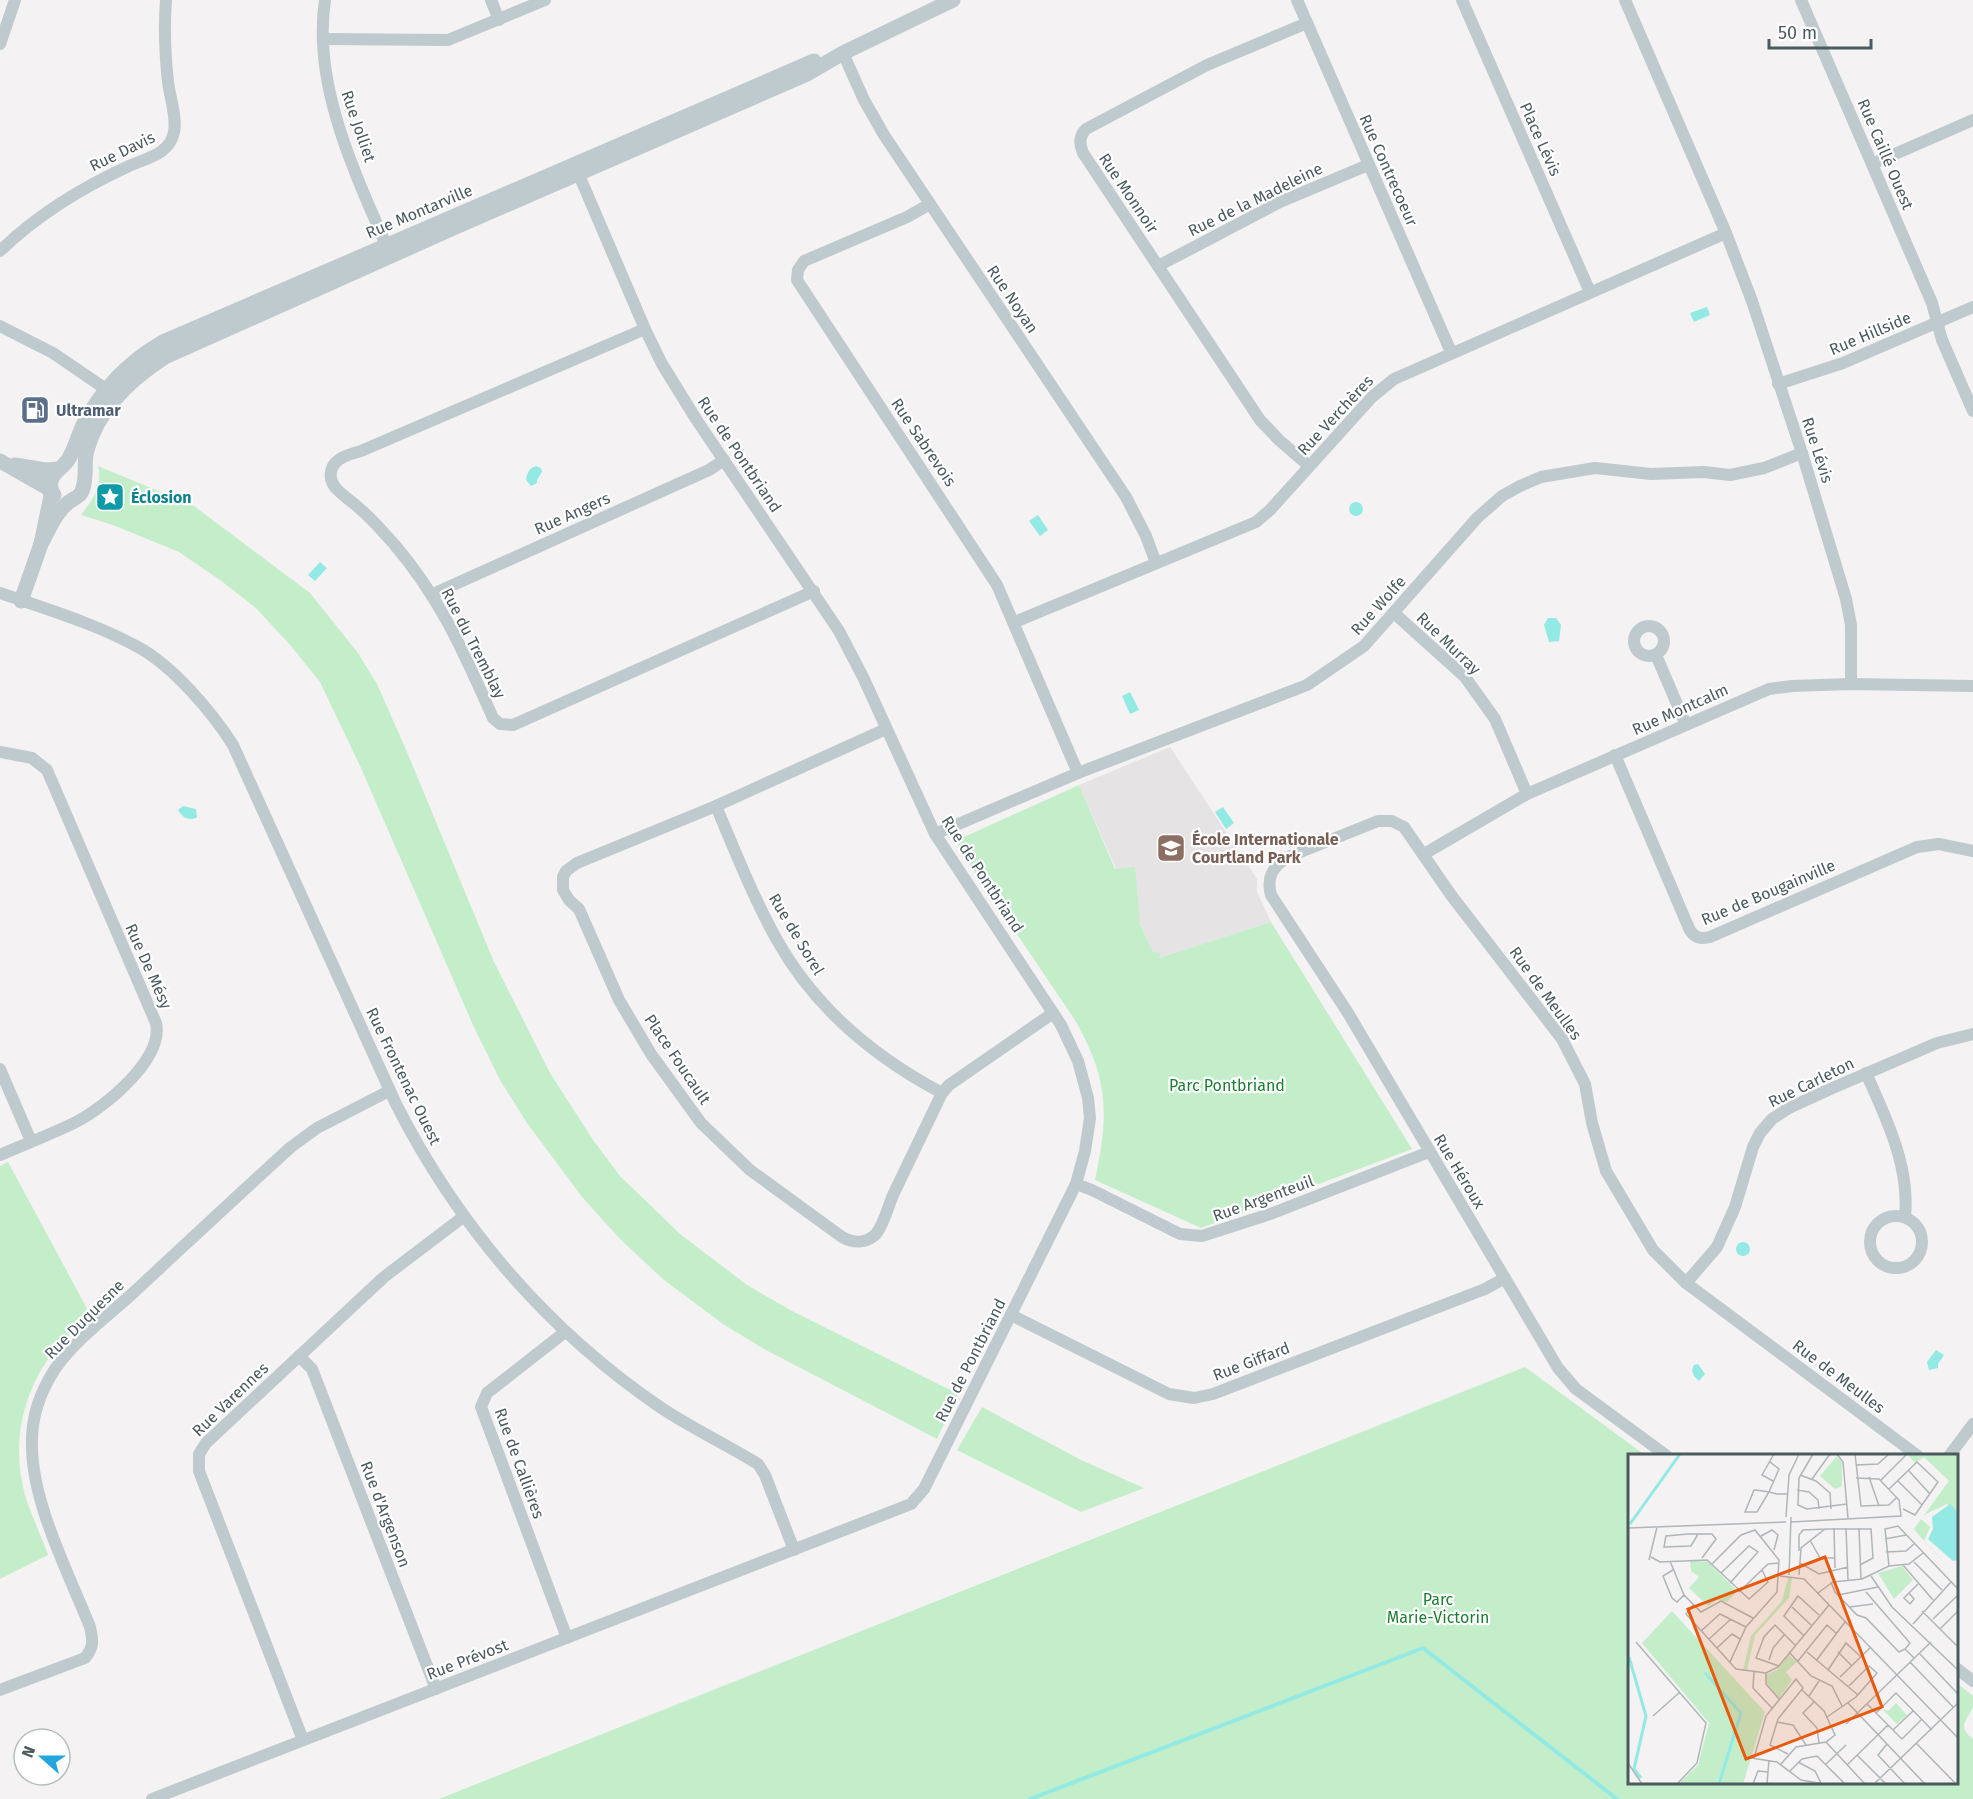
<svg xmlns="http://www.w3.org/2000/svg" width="1973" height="1799" viewBox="0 0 1973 1799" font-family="'Fira Sans',sans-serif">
	<rect width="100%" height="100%" fill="#f4f2f3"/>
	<path fill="#e5e3e4" d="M1170,747l87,132v13l14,30 -115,37 -77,-174z"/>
	<g fill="#c4eec9">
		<path d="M98,466l96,40 116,87 48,60 19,31 30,68 87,210 56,111 43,67 27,36 60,58 67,51 43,25 168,84 -21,45 -173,-90 -41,-25 -59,-44 -44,-41 -38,-42 -55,-74 -27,-43 -27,-55 -112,-257 -41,-86 -29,-36 -35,-38 -36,-28 -41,-28 -66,-27 -32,-10c12,-16 22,-28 17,-49z"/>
		<path d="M1079,785l36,84 20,-2 5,57 13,28 8,1 -2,5 112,-36 141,227 -211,79 -106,-48c14,-66 14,-100 -20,-160l-117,-173 2,-6 4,-4z"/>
		<path d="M8,1162l83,154c-13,11 -26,22 -37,35 -32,41 -43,94 -29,144 6,20 16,40 23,60l-48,24v-413z"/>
		<path d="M1525,1367l120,88 -15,1v326h326l1,-99 16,13c0,3 0,7 0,10 -4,14 -18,20 0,33v60h-1534z"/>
		<path d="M982,1407l99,53 63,28 -63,24 -124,-62z"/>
	</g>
	<g fill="#93e9e4">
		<path d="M1707,307l3,8 -16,7 -4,-9z"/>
		<path d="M536,466l5,2 1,4 -5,8v3l-6,3 -5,-6c1,-7 3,-12 10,-14z"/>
		<circle cx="1356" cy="509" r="7"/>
		<path d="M1038,515l10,15 -8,6 -11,-15z"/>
		<path d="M320,562l7,6 -12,13 -7,-6z"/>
		<path d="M1548,618h8l5,7 -2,16 -10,1 -5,-17z"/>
		<path d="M1130,692l9,18 -9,4 -8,-18z"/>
		<path d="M183,806l13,3 1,8c-8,5 -15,0 -19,-7z"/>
		<path d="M1223,807l11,16 -8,6 -11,-17z"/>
		<circle cx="1743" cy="1249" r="7"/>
		<path d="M1936,1350l8,5 -6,9v4l-9,2 -2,-8z"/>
		<path d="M1698,1364l7,10 -6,7 -5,-5 -2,-6 2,-5z"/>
	</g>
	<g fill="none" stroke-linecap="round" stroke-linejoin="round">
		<path stroke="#93e9e4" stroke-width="4" d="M1030,1799l393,-151 194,151"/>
		<g stroke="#becacd" stroke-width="12">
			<path d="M325,0c-13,86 31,175 64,252"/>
			<path d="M491,0l8,20"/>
			<path d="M1297,0l154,352"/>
			<path d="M1462,0l128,292"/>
			<path d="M1625,0l101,233 26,68 50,152 44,146 5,26v59"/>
			<path d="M1801,0l131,303 10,37 31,71"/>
			<path d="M1307,23l-100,42 -121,64c-7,7 -7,15 -3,24l177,267 19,20 30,26"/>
			<path d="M323,39l125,1 97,-40"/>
			<path d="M0,44l15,-44"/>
			<path d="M843,53l21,47 20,35 242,362 20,39 10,27"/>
			<path d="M1872,164l101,-44"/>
			<path d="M930,204l-23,13 -103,44 -6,9 -1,10 200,305 81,188"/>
			<path d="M0,251c38,-37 81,-63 129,-85 18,-8 41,-12 45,-34 3,-15 -4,-34 -6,-50 -3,-27 -4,-55 -2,-82"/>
			<path d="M1158,266l122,-64 88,-37"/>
			<path d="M0,326l53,27 60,41"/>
			<path d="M645,329l-284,122c-15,4 -33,9 -30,28 1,3 2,6 4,8 6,8 17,14 24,21 13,11 24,24 35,36 47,55 70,109 99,174l7,6 13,1 301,-134"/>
			<path d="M1778,384l65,-21 130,-56"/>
			<path d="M0,593c46,16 94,30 138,54 35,19 74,65 95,98l163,359c62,122 151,226 264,303 31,21 66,37 98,57l7,11 29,75"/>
			<path d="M433,594l276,-124 15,-10"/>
			<path d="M1394,613l71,64 30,42 32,75"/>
			<path d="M1015,622l241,-100 14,-12 102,-113 22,-18 332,-146"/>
			<circle cx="1649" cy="641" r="15"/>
			<path d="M1656,655l30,70"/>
			<path d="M886,729l-170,77 -139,57 -11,8 -3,6v13l6,10 10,9 40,91 32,54 50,69 49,47 92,67c11,6 24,7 34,-3 8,-10 12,-27 17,-39 16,-34 33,-68 49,-102l7,-8 104,-72"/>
			<path d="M0,752l32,6 15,12 109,253c8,36 -51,84 -80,99 -24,12 -51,22 -76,33"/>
			<path d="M1615,755l73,171c4,10 10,14 22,11l207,-90 22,-3 34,7"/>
			<path d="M716,806c19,45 37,91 61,134 38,68 97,117 165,153"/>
			<path d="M935,834l143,-61 229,-88 57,-39 113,-128 25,-22 18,-10 21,-9 54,-9 56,6 53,-2 26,3 34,-7 38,-15"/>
			<path d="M1424,854l103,-60 242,-105 23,-3 59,-2 122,2"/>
			<path d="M0,1069l31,72"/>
			<path d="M1866,1073c20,45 44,93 39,144"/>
			<path d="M1076,1184l16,6 88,44 22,2 71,-23 156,-61"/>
			<circle cx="1896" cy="1242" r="26"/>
			<path d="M1686,1283l31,-36 18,-40 18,-60 7,-14 12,-14 17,-11 39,-18 109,-47 36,-9"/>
			<path d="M1011,1315l158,79 25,4 19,-4 272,-105 20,-11"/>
			<path d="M565,1332l-78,61 -6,14 86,231"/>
			<path d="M299,1356l13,13 124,320"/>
			<path d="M1667,1456l-91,-67 -18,-21 -210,-355 -77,-118c-5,-18 2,-29 17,-38l90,-36h14l12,6 47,68 111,144 23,45 7,39 14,48 47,79 33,33 232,173"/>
			<path d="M1949,1456l24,-32"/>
			<path d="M1956,1668l17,13"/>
			<path d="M0,1690l85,-32c9,-11 8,-18 5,-31 -21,-53 -58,-124 -58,-181 -1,-27 8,-54 23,-77 19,-28 53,-53 78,-76 53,-49 105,-98 158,-146l26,-19 72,-37"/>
			<path d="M303,1740l-104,-269v-17l7,-11 178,-166 79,-60"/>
			<path d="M152,1799l759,-295 13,-15 152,-305 9,-33 5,-33 -2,-20 -10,-37 -17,-36 -126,-191 -72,-157 -24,-46 -143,-212 -34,-55 -17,-35 -69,-161"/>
		</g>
		<g stroke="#becacd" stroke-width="15">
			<path d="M0,461l46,26 8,8"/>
			<path d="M15,465l30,5 14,-1"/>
			<path d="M51,490c-3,-16 9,-19 17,-30 7,-11 10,-24 15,-35 19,-36 45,-63 80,-83l651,-281"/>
			<path d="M41,544c8,-14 15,-33 28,-42 5,-4 11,-5 13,-11 6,-14 1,-28 5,-41 11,-41 44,-71 78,-93l284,-127 358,-156 36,-21 110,-53"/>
			<path d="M21,601l20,-57 11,-53"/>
		</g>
	</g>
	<defs>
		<g id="fuel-square" transform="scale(1.5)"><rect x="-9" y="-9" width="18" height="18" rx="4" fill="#5c6f8a" stroke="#fff"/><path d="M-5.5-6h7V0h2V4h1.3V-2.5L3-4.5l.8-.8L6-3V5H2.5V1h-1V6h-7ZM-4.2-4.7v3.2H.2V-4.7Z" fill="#fff"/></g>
		<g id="sight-square" transform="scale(1.5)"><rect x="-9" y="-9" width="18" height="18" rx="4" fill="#0f9aa8" stroke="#fff"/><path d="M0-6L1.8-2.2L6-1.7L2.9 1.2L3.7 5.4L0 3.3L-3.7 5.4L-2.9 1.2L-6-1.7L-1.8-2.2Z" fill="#fff"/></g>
		<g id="school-square" transform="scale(1.5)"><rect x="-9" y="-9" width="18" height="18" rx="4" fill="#8d6e63" stroke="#fff"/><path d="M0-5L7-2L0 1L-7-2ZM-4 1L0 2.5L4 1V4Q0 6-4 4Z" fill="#fff"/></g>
	</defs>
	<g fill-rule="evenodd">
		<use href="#fuel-square" x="35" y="410"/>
		<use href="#sight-square" x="110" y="497"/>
		<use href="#school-square" x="1171" y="848"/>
	</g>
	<g text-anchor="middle" stroke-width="4.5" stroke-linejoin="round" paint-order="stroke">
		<g font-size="16" fill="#4a5a5f" stroke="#fff">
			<text transform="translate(359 126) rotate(71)" y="6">Rue Jolliet</text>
			<text transform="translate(1541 139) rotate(66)" y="6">Place Lévis</text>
			<text transform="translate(122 151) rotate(-26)" y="6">Rue Davis</text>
			<text transform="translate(1886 154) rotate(67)" y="6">Rue Caillé Ouest</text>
			<text transform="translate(1389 170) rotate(66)" y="6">Rue Contrecoeur</text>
			<text transform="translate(1129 193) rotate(56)" y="6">Rue Monnoir</text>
			<text transform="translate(1255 199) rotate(-26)" y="6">Rue de la Madeleine</text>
			<text transform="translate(419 211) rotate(-23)" y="6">Rue Montarville</text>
			<text transform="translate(1013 299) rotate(56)" y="6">Rue Noyan</text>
			<text transform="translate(1870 333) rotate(-23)" y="6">Rue Hillside</text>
			<text transform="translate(1335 415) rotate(-47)" y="6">Rue Verchères</text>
			<text transform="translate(924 442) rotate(56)" y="6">Rue Sabrevois</text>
			<text transform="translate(1818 450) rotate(72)" y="6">Rue Lévis</text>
			<text transform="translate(740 454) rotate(56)" y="6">Rue de Pontbriand</text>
			<text transform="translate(572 513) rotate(-24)" y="6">Rue Angers</text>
			<text transform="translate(1378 605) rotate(-48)" y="6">Rue Wolfe</text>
			<text transform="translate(474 643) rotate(63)" y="6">Rue du Tremblay</text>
			<text transform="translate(1449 643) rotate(44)" y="6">Rue Murray</text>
			<text transform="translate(1680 709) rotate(-24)" y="6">Rue Montcalm</text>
			<text transform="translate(983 874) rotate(57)" y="6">Rue de Pontbriand</text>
			<text transform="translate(1768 892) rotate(-23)" y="6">Rue de Bougainville</text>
			<text transform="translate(797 934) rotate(59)" y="6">Rue de Sorel</text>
			<text transform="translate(149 966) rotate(66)" y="6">Rue De Mésy</text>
			<text transform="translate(1546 993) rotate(54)" y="6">Rue de Meulles</text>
			<text transform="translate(678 1059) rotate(56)" y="6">Place Foucault</text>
			<text transform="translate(404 1076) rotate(64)" y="6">Rue Frontenac Ouest</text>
			<text transform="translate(1811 1082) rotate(-26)" y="6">Rue Carleton</text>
			<text transform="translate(1460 1171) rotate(59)" y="6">Rue Héroux</text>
			<text transform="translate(1263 1198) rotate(-20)" y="6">Rue Argenteuil</text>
			<text transform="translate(84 1319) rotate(-45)" y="6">Rue Duquesne</text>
			<text transform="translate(970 1360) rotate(-63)" y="6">Rue de Pontbriand</text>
			<text transform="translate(1251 1361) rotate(-21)" y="6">Rue Giffard</text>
			<text transform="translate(1839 1376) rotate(37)" y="6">Rue de Meulles</text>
			<text transform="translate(230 1399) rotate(-44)" y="6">Rue Varennes</text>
			<text transform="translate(520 1463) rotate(70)" y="6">Rue de Callières</text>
			<text transform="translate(386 1514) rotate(69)" y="6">Rue d'Argenson</text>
			<text transform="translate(467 1659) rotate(-21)" y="6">Rue Prévost</text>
		</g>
		<g font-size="16" font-weight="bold" fill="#4e5e75" stroke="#fff" text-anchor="start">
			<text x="56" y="416">Ultramar</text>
		</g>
		<g font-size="16" font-weight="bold" fill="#0d838f" stroke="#fff" text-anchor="start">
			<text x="131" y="503">Éclosion</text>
		</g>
		<g font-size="16" font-weight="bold" fill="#785e54" stroke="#fff" text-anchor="start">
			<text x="1192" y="845">École Internationale<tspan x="1192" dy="18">Courtland Park</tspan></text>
		</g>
		<g font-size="16" fill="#1d7f34" stroke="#fff">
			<text x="1227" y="1091">Parc Pontbriand</text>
			<text x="1438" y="1605">Parc<tspan x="1438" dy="18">Marie-Victorin</tspan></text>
		</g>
	</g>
	<g transform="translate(1628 1454)">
		<rect width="330" height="330" fill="#f4f2f3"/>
		<path d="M330,0v58l-11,-8 -23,11 25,-34 -25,-24 -9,6 -7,-8zM209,2l5,7v23l-7,3 -15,-13zM293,65l9,8 -6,14 34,36 -40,-43 -4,-5zM62,106l18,2 29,29 -10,11 -10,-2 -9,6 -19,-18 10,-11 -8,-6zM274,112l11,14 -19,19 -16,-26zM160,124h4l-3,20 -34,37 -8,35h-4l8,-34 31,-35zM44,157l93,101 -22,72h-65l20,-19 11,-42 -67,-80zM160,200l9,8 -11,10 6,8 -13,18 -12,-14v-10l10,-4zM268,249l11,12 -10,9 -15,-15 6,2z" fill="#c4eec9"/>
		<path d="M322,50l8,8v48l-5,1 -25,-22 5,-10 -1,-12z" fill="#93e9e4"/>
		<path fill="none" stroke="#93e9e4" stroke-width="3" d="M2,70l50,-70M1,203l17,59 -12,53 7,9M77,219l36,40 -22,71"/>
		<path fill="none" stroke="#b0b5b8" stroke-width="1.5" d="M185,0l-14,24 -1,27 9,4 40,-5M209,0l6,8 5,56M227,0l6,52 28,-1 8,-8M142,8l9,7 -10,23 -12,20h-12l9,-22h2l13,2 8,2h10M228,11l22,-1 11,-10M281,17l21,23M172,21l16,6 14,12 1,16M241,23l10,29M184,25l18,-25M253,26l26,-26M145,27l-11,-6 12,-21M270,27l24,24M261,35l28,-27 21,20 -23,33 -12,-6M169,36l12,2 9,8 1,9M158,63l3,-42 10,-21M163,68l110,-6 -2,-16 -20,-21 -23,-1M0,74l158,-6M206,74l1,40M218,74l2,52M231,74l2,52M70,80l-7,12 -27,1 2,-11 22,-2h24l4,5 -14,19M133,82l11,-6 6,5 -4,15M257,85l21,-4M182,86l10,18h15M171,97v-16l4,-5 22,-1M258,98l20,-1 8,-7M23,103l9,5 47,-2 42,39 19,-17 -6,-12M21,106l8,-33M42,107l14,34 17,17 20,-11 32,17M286,108l28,28M172,109l19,11 29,-7M84,110l29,-29 14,-5 24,30 -2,32 -31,35 -16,35M275,111l30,35M261,112l-4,-37 13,-3 60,63M45,116l-10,6 9,22 5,4 7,-7M93,119l28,-27 9,6 -28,31M161,121l2,-58M171,121l2,-27 24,-19h46l2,29 -13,7M152,122l24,3 154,159M243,122l21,31 66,63M203,128l4,10 22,23 9,3 33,34 6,-3M111,138l29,-28 11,-1M238,138l44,51 -5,6 9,9M190,139l15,-11 29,-3 27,-13 20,-2 14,-11M281,139l5,6 -4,5 -6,-6 14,-14M210,141l40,-8M66,150l-8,10 50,55 30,4 12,-6 51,-62M164,153l19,18M222,153l23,-3M294,157l36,36M305,165l25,-24M285,170l38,-42M312,175l18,-18M73,177l19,-17 26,13M176,182l-20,-20 14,-20 21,19M81,185l22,-20M8,188l70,81 -9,40 -20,21M89,194l15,-14 8,5M161,198l22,24 21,10 10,20M179,198l51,43M210,198l14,14M292,200l38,40M141,206l4,-12 11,-13M170,207l29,-36 9,8M188,207l29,-39M282,208l44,46M151,212l-23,-8 8,-21 11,-12 20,20M200,216l18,-27 15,14M126,218l-1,16 19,20M138,219v11l13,15M212,223l31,-30M181,242l10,-15M187,247l-12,12 14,15 2,15M220,249l77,81M239,250l35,35 19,-19M248,259l20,-20 36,37M25,262l27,-24M199,263l29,-20 21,-24 -8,-7 -20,20M149,268l16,3 13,20M218,270l85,-82M265,276l20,-19M198,288l39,42M288,289l40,41M259,290l-9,11 27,29M229,301l29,29M123,304l26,4 24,18 23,4M126,304l12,-42 30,-37 7,9 -25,31 -8,26 18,9M170,308l17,9 6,12M0,309l14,21M153,310l15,-17 30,-5 9,-7 -11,-24 -22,-21M198,310l20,-19M219,311l41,-40M162,317l12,-12 15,-3 27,27M125,330l5,-13 10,1M139,330l2,-24M246,330l84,-81"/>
		<path fill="#e8590c" fill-opacity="0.15" stroke="#e8590c" stroke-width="3" d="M197,103l57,150 -136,52 -58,-150z"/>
		<rect width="330" height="330" fill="none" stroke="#4a5a5f" stroke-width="3"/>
	</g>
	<g transform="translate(42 1757) rotate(291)"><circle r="28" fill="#ffffff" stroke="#b7bdbf" stroke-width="1.5"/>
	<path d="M0-4.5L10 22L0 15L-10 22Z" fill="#23a5dd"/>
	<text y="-9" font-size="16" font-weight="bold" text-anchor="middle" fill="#4a5a5f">N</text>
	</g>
	<path d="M1769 39v9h102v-9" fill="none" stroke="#4a5a5f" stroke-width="3"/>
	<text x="1778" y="39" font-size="18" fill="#4a5a5f" stroke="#ffffff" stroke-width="4.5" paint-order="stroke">50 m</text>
</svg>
